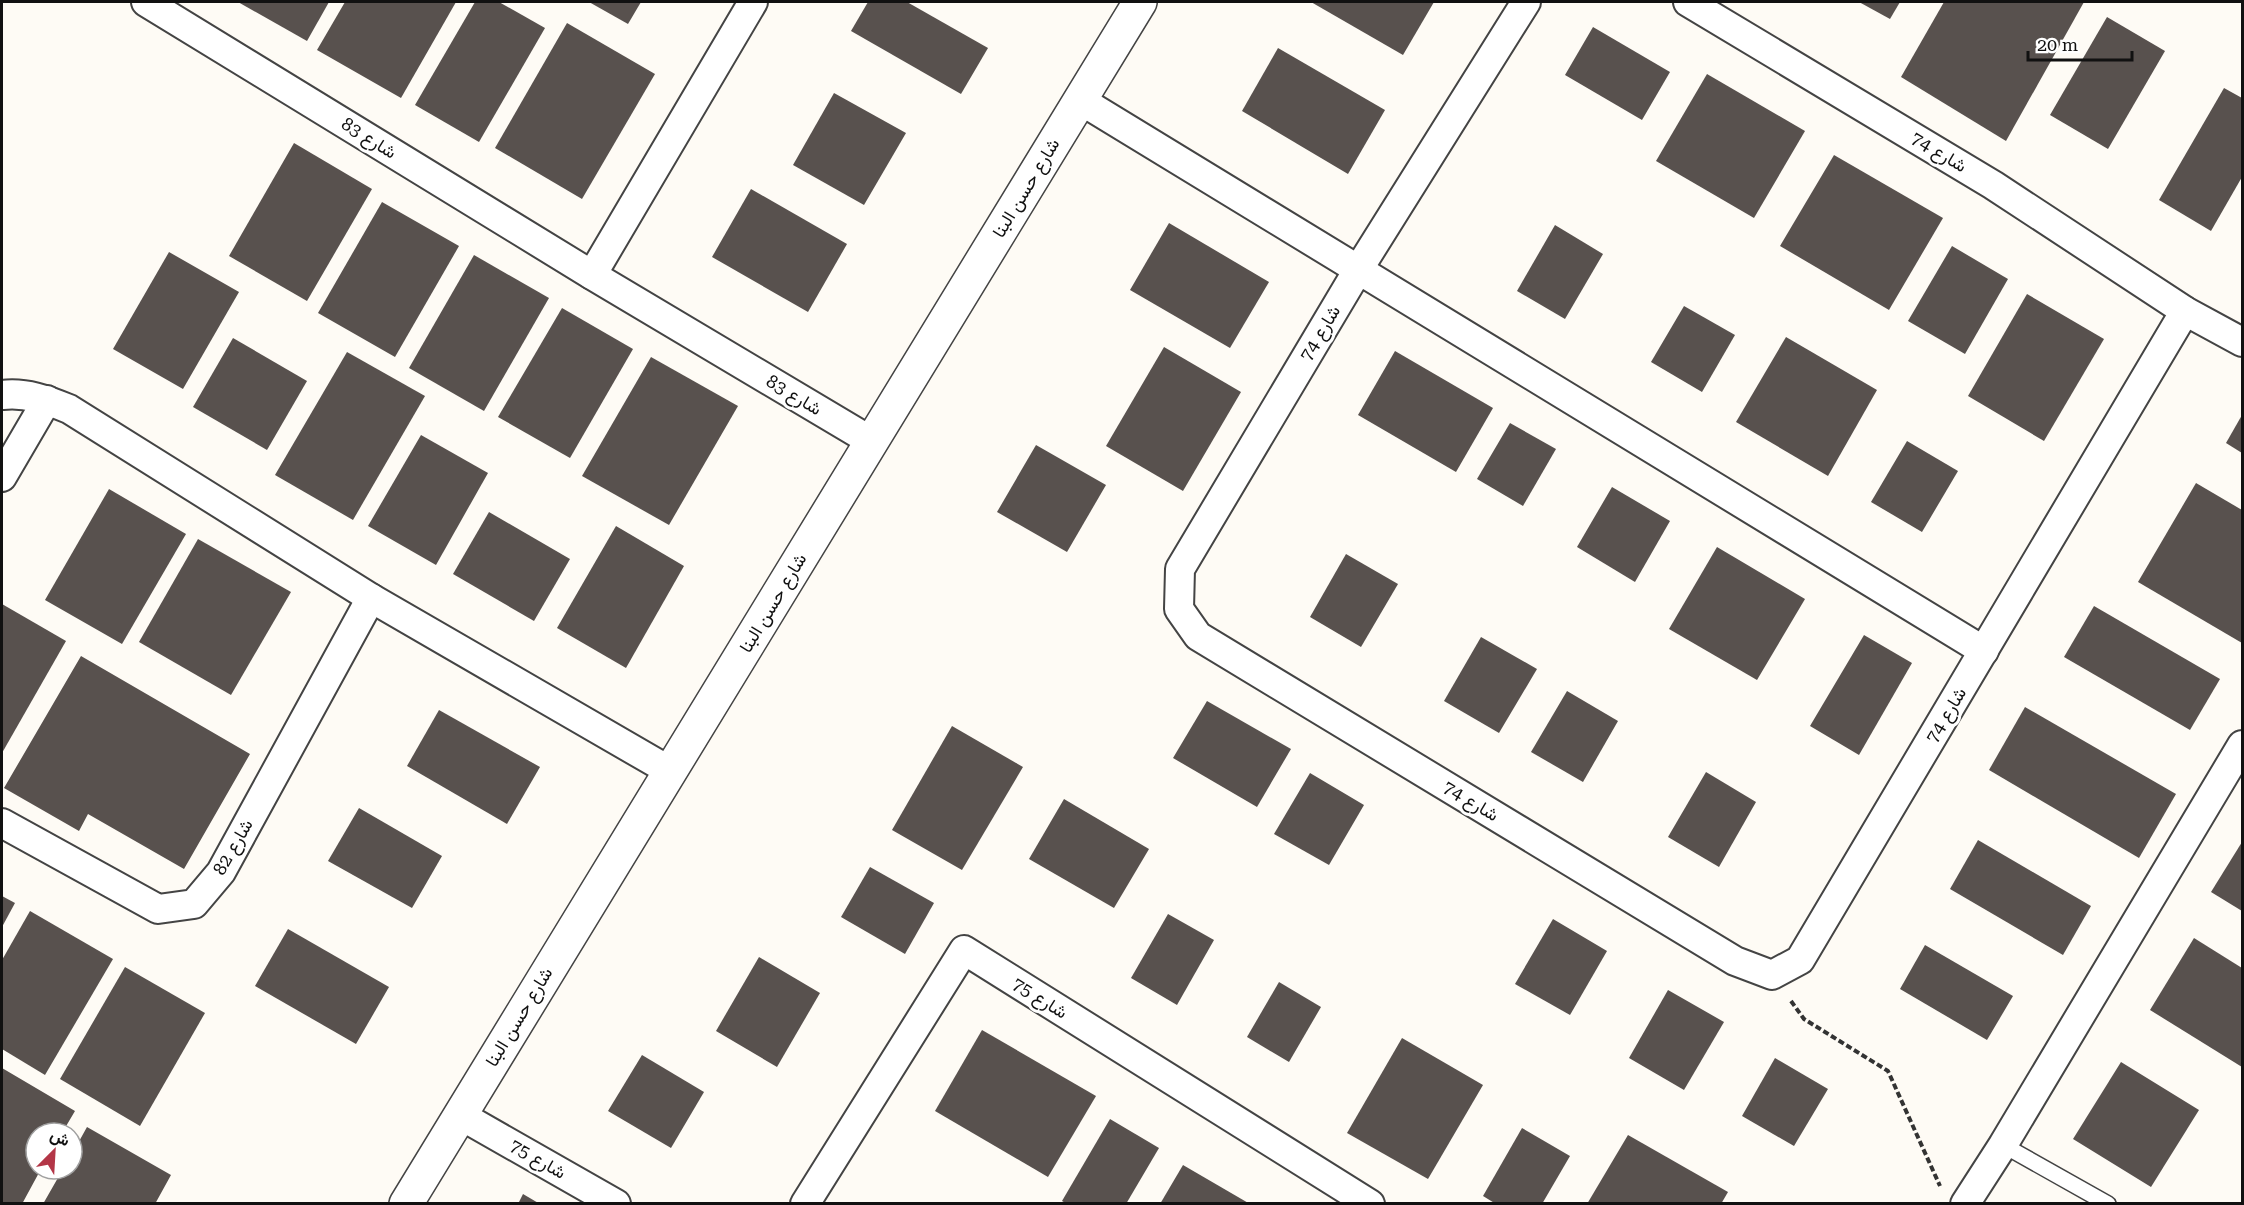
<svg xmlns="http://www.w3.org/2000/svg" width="2244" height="1205" viewBox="0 0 2244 1205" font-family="'Roboto Serif',Vazirmatn,serif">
	<rect width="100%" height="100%" fill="#fefbf5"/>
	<g fill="#58514e">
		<path d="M238,2h91l-22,39z"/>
		<path d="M345,2h111l-55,96 -84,-48z"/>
		<path d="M475,2h24l46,26 -66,114 -64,-37z"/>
		<path d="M589,2h52l-13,22z"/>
		<path d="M868,2h39l81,46 -27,46 -110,-63z"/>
		<path d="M1311,2h123l-31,53z"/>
		<path d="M1859,2h41l-10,17z"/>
		<path d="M1944,2h140l-78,139 -105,-64z"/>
		<path d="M2107,17l58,34 -57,98 -58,-34z"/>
		<path d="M567,23l88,51 -73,125 -87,-51z"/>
		<path d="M1593,27l77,45 -28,48 -77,-45z"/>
		<path d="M1278,48l107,62 -37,64 -106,-63z"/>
		<path d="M1707,74l98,57 -51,87 -98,-57z"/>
		<path d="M2224,88l18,10v79l-31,54 -52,-31z"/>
		<path d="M834,93l72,40 -42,72 -71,-40z"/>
		<path d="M294,143l78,46 -65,112 -78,-45z"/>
		<path d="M1834,155l109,63 -54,92 -109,-64z"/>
		<path d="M751,189l96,55 -39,68 -96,-55z"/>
		<path d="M382,202l77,44 -64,111 -77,-44z"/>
		<path d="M1169,223l100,59 -39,66 -100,-58z"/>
		<path d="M1555,225l48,29 -38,65 -48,-28z"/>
		<path d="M1952,246l56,33 -43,75 -57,-33z"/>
		<path d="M169,252l70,40 -56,97 -70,-40z"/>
		<path d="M474,255l75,43 -65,113 -75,-43z"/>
		<path d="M2027,294l77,45 -60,102 -76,-45z"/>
		<path d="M1684,306l51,29 -33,57 -51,-30z"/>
		<path d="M562,308l71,41 -63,109 -72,-41z"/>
		<path d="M1786,337l91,53 -49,86 -92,-54z"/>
		<path d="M233,338l74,43 -40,69 -74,-43z"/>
		<path d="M1164,347l77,45 -58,99 -77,-45z"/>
		<path d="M1395,351l98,57 -37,64 -98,-57z"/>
		<path d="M347,352l78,44 -72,124 -78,-45z"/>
		<path d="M651,357l87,49 -69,119 -87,-49z"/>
		<path d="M2242,415v38l-16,-10z"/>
		<path d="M1510,423l46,26 -33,57 -46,-27z"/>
		<path d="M421,435l67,38 -52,92 -68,-39z"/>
		<path d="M1907,441l51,30 -36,61 -51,-30z"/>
		<path d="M1036,445l70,40 -39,67 -70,-40z"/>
		<path d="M2196,483l46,27v133l-104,-61z"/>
		<path d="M1612,487l58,34 -35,61 -58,-35z"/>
		<path d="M109,489l77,45 -64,110 -77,-44z"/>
		<path d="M489,512l81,47 -36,62 -81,-47z"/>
		<path d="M616,526l68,40 -58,102 -69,-40z"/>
		<path d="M198,539l93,53 -60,103 -92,-53z"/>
		<path d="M1717,547l88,52 -48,81 -88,-51z"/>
		<path d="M1346,554l52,30 -37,63 -51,-30z"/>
		<path d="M2,604l64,37 -64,112z"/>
		<path d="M2094,606l126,73 -30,51 -126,-73z"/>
		<path d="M1864,635l48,28 -53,92 -49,-29z"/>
		<path d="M1481,637l56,32 -38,64 -55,-32z"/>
		<path d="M81,656l169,98 -66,115 -96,-55 -9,17 -75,-43z"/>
		<path d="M1567,691l51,30 -35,61 -52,-30z"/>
		<path d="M1207,701l84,48 -34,58 -84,-49z"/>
		<path d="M2025,707l151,87 -37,64 -150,-88z"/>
		<path d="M439,710l101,57 -33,57 -100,-58z"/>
		<path d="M952,726l71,41 -61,103 -70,-40z"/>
		<path d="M1706,772l50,30 -37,65 -51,-30z"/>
		<path d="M1310,773l54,32 -35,60 -55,-31z"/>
		<path d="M1064,799l85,50 -35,59 -85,-49z"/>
		<path d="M359,808l83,48 -30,52 -84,-47z"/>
		<path d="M1978,840l113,66 -28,49 -113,-66z"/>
		<path d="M2242,842v69l-31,-19z"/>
		<path d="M870,867l64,36 -29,51 -64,-37z"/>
		<path d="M2,896l13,7 -13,24z"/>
		<path d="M30,911l83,48 -68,116 -43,-26v-89z"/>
		<path d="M1168,914l46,26 -37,65 -46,-27z"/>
		<path d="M1553,919l54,32 -37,64 -55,-31z"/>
		<path d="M288,929l101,58 -33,57 -101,-58z"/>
		<path d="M2194,938l48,30v99l-92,-57z"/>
		<path d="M1925,945l88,51 -26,44 -87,-51z"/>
		<path d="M759,957l61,36 -43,74 -61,-36z"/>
		<path d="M125,967l80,46 -65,113 -80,-47z"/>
		<path d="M1279,982l42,25 -32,55 -42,-25z"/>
		<path d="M1668,990l56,32 -40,68 -55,-32z"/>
		<path d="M982,1030l114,66 -48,81 -113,-66z"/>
		<path d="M1402,1038l81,47 -55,94 -81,-46z"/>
		<path d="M642,1055l62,37 -33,56 -63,-37z"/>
		<path d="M1775,1058l53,31 -34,57 -52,-30z"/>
		<path d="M2121,1062l78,48 -48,77 -78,-48z"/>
		<path d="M2,1068l73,43 -13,22h-26v36h5l-19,35h-20z"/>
		<path d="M1110,1119l49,29 -33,56h-59l-5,-3z"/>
		<path d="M87,1127l84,48 -16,29h-112l20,-35h9v-15z"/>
		<path d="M1522,1128l48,28 -28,48h-46l-13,-8z"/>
		<path d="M1628,1135l100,57 -7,12h-134z"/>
		<path d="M1183,1165l67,39h-90z"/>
		<path d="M523,1194l17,10h-22z"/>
	</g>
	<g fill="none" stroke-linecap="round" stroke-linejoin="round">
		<g stroke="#444" stroke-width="18">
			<path id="service" d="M2003,1145l105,59"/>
		</g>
		<g stroke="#444" stroke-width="32">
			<g id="minor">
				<path d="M146,2l446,273 279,166"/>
				<path d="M1526,2l-168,268 -178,299 -1,40 19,27 537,325 37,14 28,-15 385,-649"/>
				<path d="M1688,2l305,183 192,126 57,31"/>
				<path d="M1080,100l904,551"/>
				<path d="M592,275l161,-273"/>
				<path d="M2,395c24,-3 45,5 67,14l302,189 299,173"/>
				<path d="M2,477l45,-77"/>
				<path d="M2,823l156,86 36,-5 27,-32 150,-274"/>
				<path d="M460,1115l156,89"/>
				<path d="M805,1204l159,-254 406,254"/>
				<path d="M1965,1204l38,-59 239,-400"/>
			</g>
		</g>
		<g stroke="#444" stroke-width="36">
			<path id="tertiary" d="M406,1204l734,-1202"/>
		</g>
		<path stroke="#333" stroke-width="4" stroke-dasharray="6 3" stroke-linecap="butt" d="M1791,1001l13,18 84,52 52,115"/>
		<use href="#service" stroke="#fff" stroke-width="15"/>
		<use href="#minor" stroke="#fff" stroke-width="28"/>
		<use href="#tertiary" stroke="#fff" stroke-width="33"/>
	</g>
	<g text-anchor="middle" stroke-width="6" stroke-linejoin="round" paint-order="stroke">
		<g font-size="18" fill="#111" stroke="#fff">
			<text transform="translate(369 138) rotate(32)" y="6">شارع 83</text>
			<text transform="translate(1939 152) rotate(31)" y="6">شارع 74</text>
			<text transform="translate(1026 188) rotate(-59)" y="6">شارع حسن البنا</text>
			<text transform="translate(1320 333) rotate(-59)" y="6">شارع 74</text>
			<text transform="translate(794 395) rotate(31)" y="6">شارع 83</text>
			<text transform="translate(773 603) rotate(-59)" y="6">شارع حسن البنا</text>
			<text transform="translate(1946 715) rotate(-59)" y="6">شارع 74</text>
			<text transform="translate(1471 801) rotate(31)" y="6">شارع 74</text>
			<text transform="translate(233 847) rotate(-60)" y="6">شارع 82</text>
			<text transform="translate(1040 998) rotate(32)" y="6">شارع 75</text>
			<text transform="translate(519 1017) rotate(-59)" y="6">شارع حسن البنا</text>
			<text transform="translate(538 1159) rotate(30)" y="6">شارع 75</text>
		</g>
	</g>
	<rect width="2244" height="1205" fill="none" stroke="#111111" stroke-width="6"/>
	<g transform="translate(54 1151) rotate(24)"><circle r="28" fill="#ffffff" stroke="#a0a0a0" stroke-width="1.5"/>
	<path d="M0-4.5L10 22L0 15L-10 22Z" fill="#b33647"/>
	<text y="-9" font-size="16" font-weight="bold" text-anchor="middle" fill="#111111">ش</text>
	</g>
	<path d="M2028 51v9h104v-9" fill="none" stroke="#111111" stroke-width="3"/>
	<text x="2037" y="51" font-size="18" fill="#111111" stroke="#ffffff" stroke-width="4.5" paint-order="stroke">20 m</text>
</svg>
